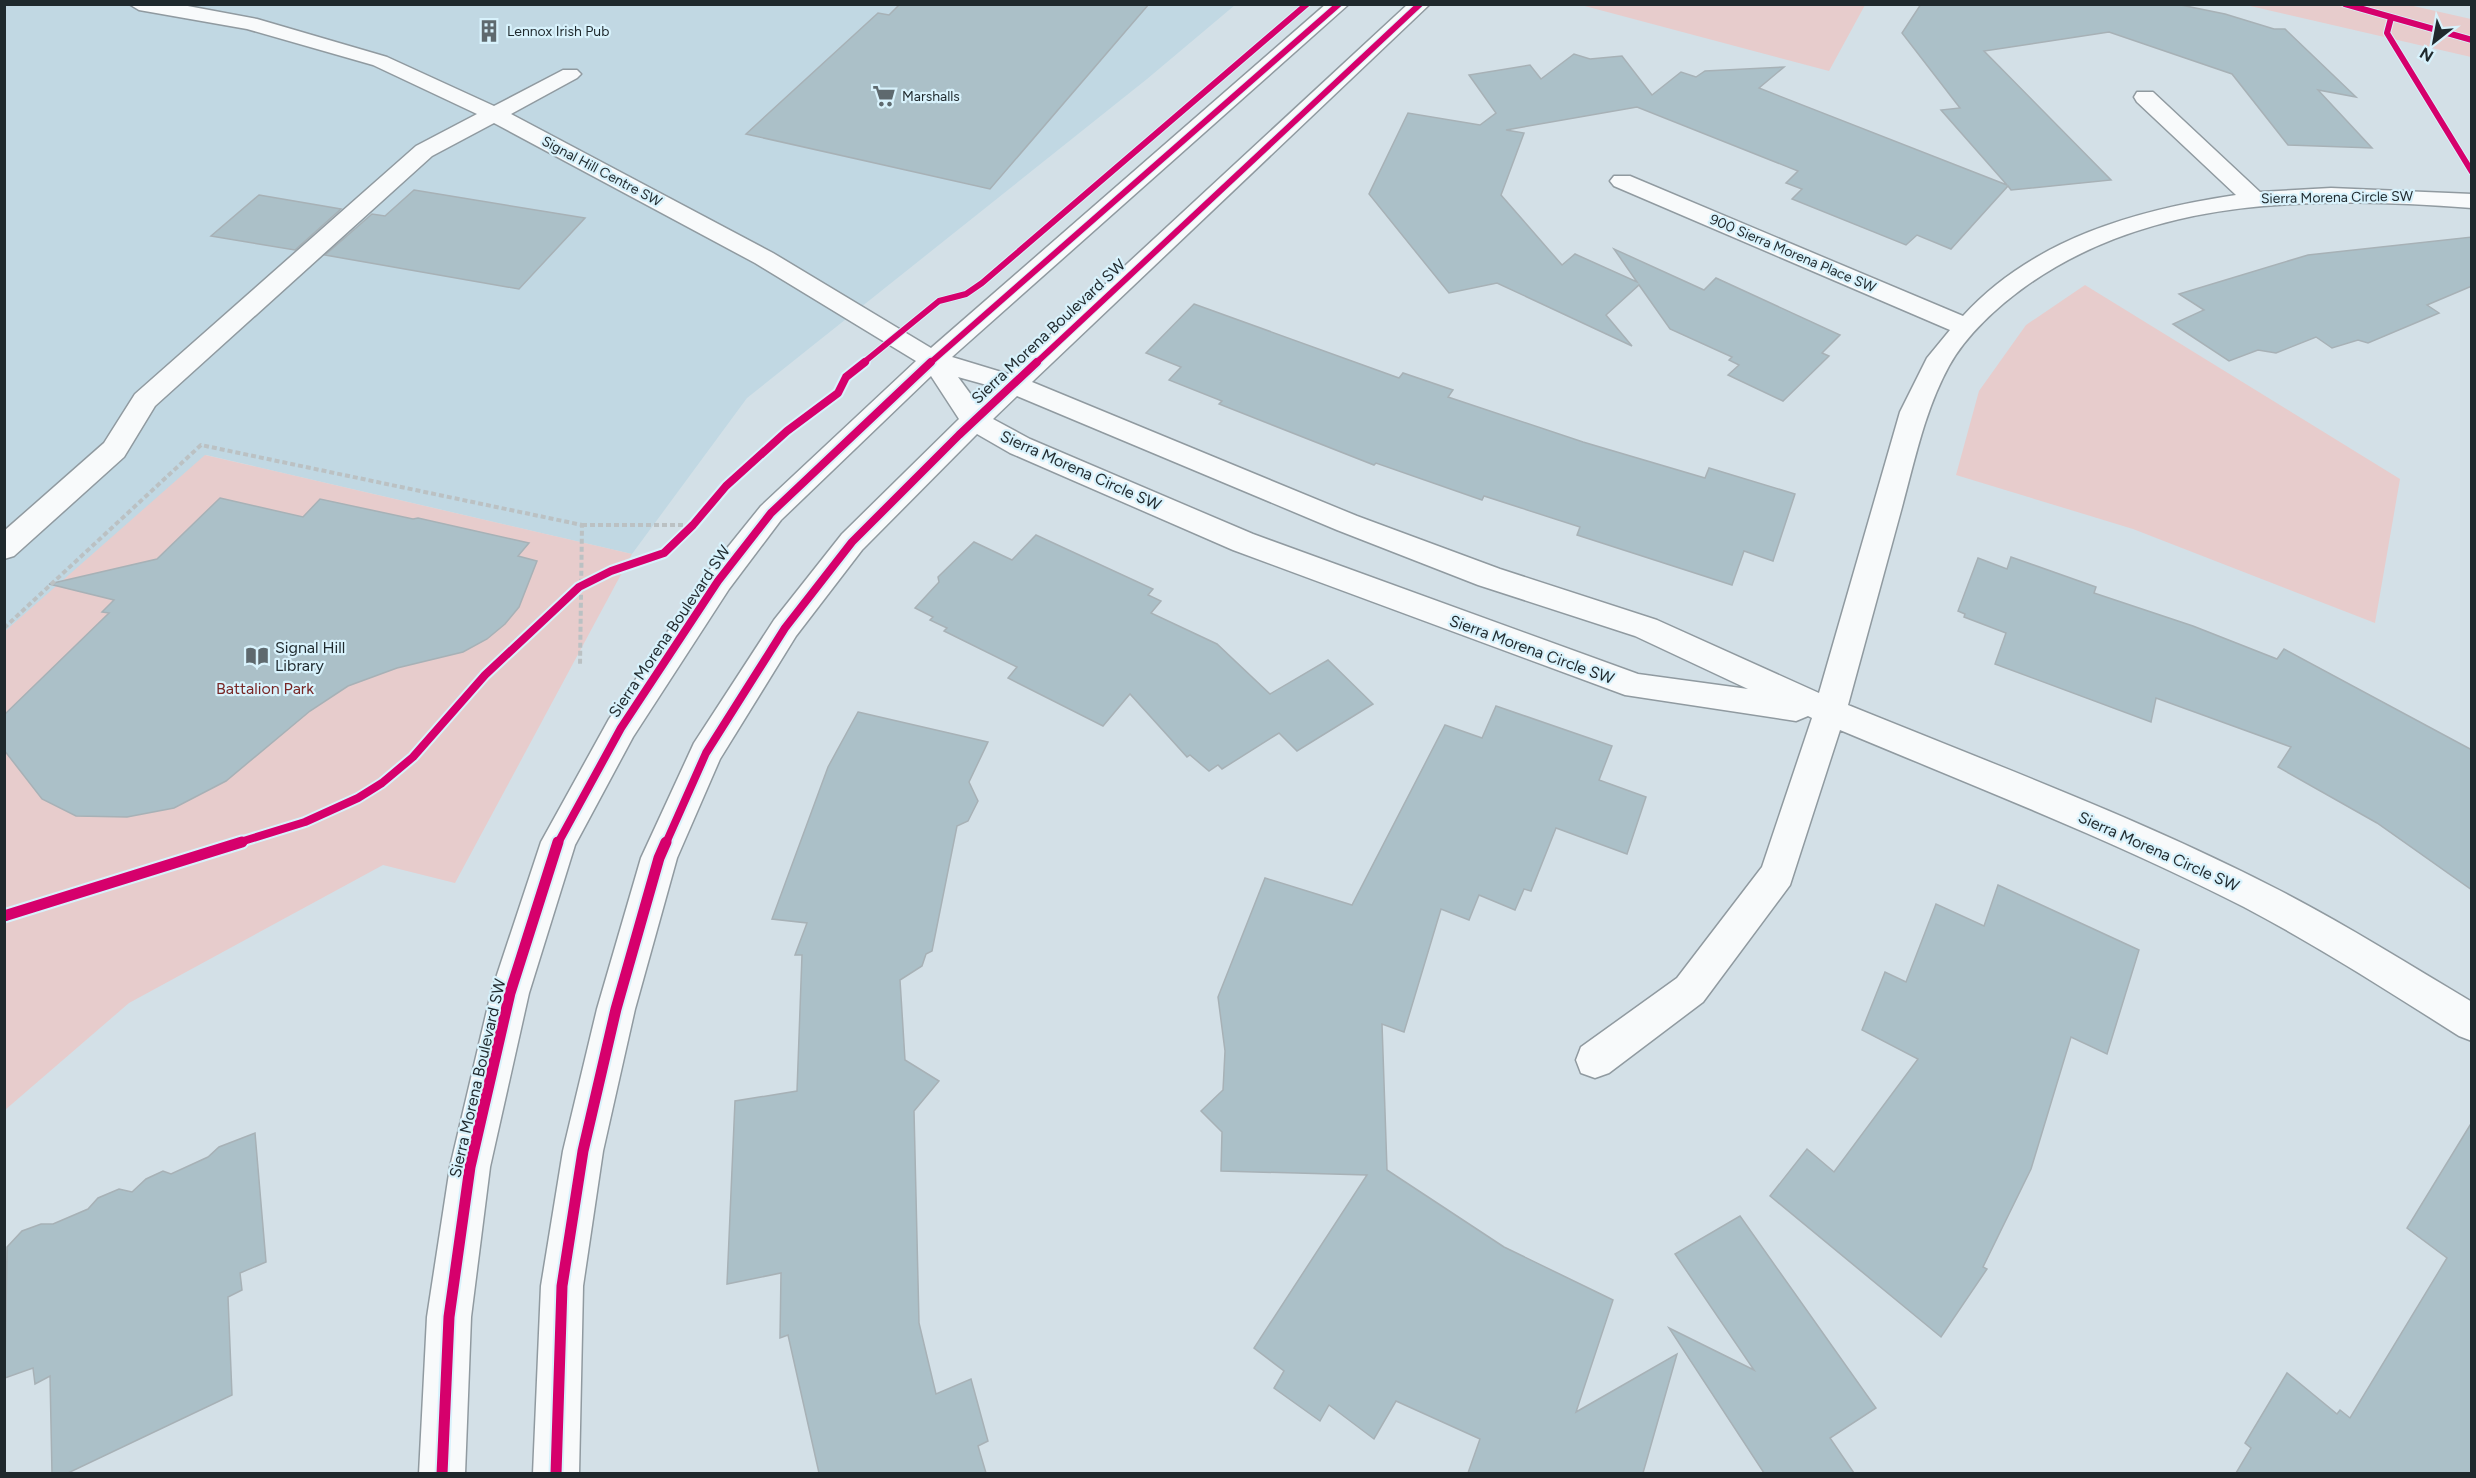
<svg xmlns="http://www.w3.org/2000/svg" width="2476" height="1478" viewBox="0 0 2476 1478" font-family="Figtree,sans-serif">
	<rect width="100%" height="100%" fill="#d3e0e7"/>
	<path fill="#c1d8e3" d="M5,5h1230l-88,74 -400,319 -115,156 -426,-99 -201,177z"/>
	<g fill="#e7cccc">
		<path d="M1581,5h284l-36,66z"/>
		<path d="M2246,5h163l62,14v38z"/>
		<path d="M2085,285l315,194 -25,144 -242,-94 -177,-54 23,-84 47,-66z"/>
		<path d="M205,455l427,99 -177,329 -72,-18 -254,138 -124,107 -1,-478z"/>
	</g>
	<g fill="#abc0c8" stroke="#a7b1b6" stroke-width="1.5">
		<path d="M900,4h249l-159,185 -244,-55 132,-121 11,2z"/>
		<path d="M1921,4h255l49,10 49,15h11l71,68 -38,-7 54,58 -84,-3 -56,-71 -123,-42 -125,19 127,129 -100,10 -3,-4 -57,63 -34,-14 -11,10 -114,-46 10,-10 -16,-6 12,-12 -161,-64 -131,23 18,3 -23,62 61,70 13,-11 62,28 -23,-33 90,41 12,-12 124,57 -18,18 7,3 -46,45 -55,-26 11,-10 -10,-5 3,-3 -62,-28 -31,-44 -33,30 26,31 -135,-63 -48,10 -80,-99 39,-81 72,12 16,-12 -27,-38 61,-10 11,14 33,-25 16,5 32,-3 30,39 29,-23 15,5 9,-6 79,-4 -25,21 248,97 -66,-75 19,-2 -58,-75z"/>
		<path d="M414,190l171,28 -66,71 -194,-34 47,-41 13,2z"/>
		<path d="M259,195l82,14 -46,41 -84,-14z"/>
		<path d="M2472,237v49l-45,19 12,8 -71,30 -10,-3 -26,8 -16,-11 -40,16 -18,-3 -29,11 -56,-37 31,-14 -25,-16 129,-39z"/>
		<path d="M1194,304l205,74 4,-5 50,17 -5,7 135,45 122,36 4,-10 86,26 -22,67 -29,-10 -12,34 -155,-50 3,-8 -96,-31 -2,4 -106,-37 -2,2 -155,-61 3,-3 -53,-21 12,-13 -35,-14z"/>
		<path d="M220,498l83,19 17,-18 93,20 5,-1 111,25 -11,13 19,5 -18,46 -14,17 -18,15 -24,13 -66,16 -49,18 -38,25 -84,70 -52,27 -47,9 -51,-1 -34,-17 -38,-49v-35l105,-102 -7,-1 12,-12 -65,-16 108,-25z"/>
		<path d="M1036,535l117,54 -5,6 13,6 -10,12 66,31 53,50 58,-34 45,44 -76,47 -18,-18 -57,36 -4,-4 -9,6 -19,-16 -3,2 -57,-63 -27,32 -95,-48 9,-11 -73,-36 3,-3 -17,-8 3,-3 -18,-9 24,-26 -1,-5 36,-35 38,18z"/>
		<path d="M2011,557l85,30 -2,6 99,33 84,33 7,-10 188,101v140l-95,-67 -99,-56 13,-20 -135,-49 -5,24 -156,-58 11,-31 -42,-16 1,-3 -7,-3 20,-53 29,11z"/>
		<path d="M1496,706l116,40 -13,34 47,17 -19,57 -71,-26 -25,63 -7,-2 -9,21 -36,-15 -10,25 -28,-11 -37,123 -22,-8 5,146 117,77 109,53 -37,112 101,-58 -34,119h-175l12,-34 -84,-38 -22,38 -45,-34 -9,16 -46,-33 10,-17 -30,-23 113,-173 -146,-4 1,-39 -21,-21 22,-21 2,-39 -7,-54 47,-119 87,27 93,-180 37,13z"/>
		<path d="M858,712l130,30 -19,40 9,19 -10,20 -11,5 -25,125 -6,3 -4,12 -22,14 5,80 34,21 -25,30 5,212 17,71 35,-15 17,62 -10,5 8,27h-167l-31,-138 -8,3 1,-65 -54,11 8,-183 62,-10 5,-136h-7l12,-32 -35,-4 56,-152z"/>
		<path d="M1998,885l141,65 -32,104 -36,-17 -40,132 -48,98 4,2 -46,68 -171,-141 37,-47 27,23 84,-113 -56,-29 23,-58 21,10 30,-78 48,22z"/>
		<path d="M2472,1122v351h-236l15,-25 -6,-5 42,-70 50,41 3,-4 10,8 97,-160 -40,-30z"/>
		<path d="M255,1133l11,129 -26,11 2,17 -14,7 4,98 -164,78h-16l-2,-97 -15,8 -2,-16 -28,10 2,-131 15,-16 19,-7h12l35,-15 10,-11 21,-9 13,3 14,-13 17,-8 8,3 37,-17 11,-10z"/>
		<path d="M1740,1216l136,192 -46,30 24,35h-90l-95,-145 85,42 -79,-116z"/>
	</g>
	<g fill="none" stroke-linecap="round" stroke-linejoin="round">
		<g stroke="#909aa0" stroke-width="3">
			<path id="minor" d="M129,4h48l80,15 130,38 107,49 69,-36h14l4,4 -4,4 -66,36 262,139 158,95 395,-344h23l-397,353 56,17 400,-370h22l-398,378 325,134 143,53 157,51 162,73 81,-281 27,-54 23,-28 -336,-144 -4,-5 4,-5h16l333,140c70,-77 173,-106 273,-121l-99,-93 -3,-5 3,-5h16l107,100 71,-4 141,6v14c-152,-11 -316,-14 -446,78 -28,20 -60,49 -77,80 -24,44 -34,93 -47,141 -18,66 -36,132 -54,198 142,58 286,111 423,181 69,35 134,76 201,116v39l-13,-5c-71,-45 -141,-90 -215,-129 -131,-67 -268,-120 -404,-177l-50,155 -87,117 -94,71 -14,5 -14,-5 -5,-13 5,-13 96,-69 85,-111 50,-149 -4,-2 -12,5 -171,-26 -392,-145 -223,-97 -33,-19 -115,116 -66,86 -76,123 -43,99 -42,151 -32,142 -20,135 -4,188h-46l8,-188 22,-135 34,-142 44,-151 53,-115 80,-123 68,-86 117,-115 -28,-43 -150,144 -52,69 -96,148 -58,108 -46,148 -39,174 -19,150 -6,157h-46l8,-157 23,-150 41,-174 50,-151 68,-123 98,-146 54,-67 155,-145 -161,-98 -261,-140 -62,33 -277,250 -31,51 -110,99 -10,3v-28l100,-88 31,-49 281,-248 61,-32 -104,-49 -126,-36 -108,-19zM958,377l36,10 -17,16zM1017,396l320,134 141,55 157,51 113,53 -110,-15 -385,-140 -223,-95 -37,-20z"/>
		</g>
		<g stroke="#bbc1c3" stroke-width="4" stroke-dasharray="5 3" stroke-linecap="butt">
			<path d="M582,525h111"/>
			<path d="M4,628l197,-183 381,80 -2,141"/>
		</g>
		<use href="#minor" fill="#f8fafb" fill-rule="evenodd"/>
		<g stroke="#d8f2fc" stroke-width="8">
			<g id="cycleway-far2">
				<path d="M2345,4l127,36"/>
				<path d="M2391,18l-4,15 85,139"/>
				<path d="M863,363l76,-62 27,-7 16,-11 325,-279"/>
				<path d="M930,363l409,-359"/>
				<path d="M1036,363l384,-359"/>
			</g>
		</g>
		<g stroke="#d8f2fc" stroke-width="12">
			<g id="cycleway-far1">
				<path d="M237,843l68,-21 53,-24 24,-15 31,-26 72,-82 94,-88 32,-16 53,-18 29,-28 33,-39 61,-55 51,-38 8,-16 19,-15"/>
				<path d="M558,843l63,-115 97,-147 53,-68 160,-151"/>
				<path d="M666,843l40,-90 79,-125 67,-86 107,-107 78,-73"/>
			</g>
		</g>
		<g stroke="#d8f2fc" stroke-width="15">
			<g id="cycleway">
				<path d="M4,916l238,-74"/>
				<path d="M442,1474l7,-157 21,-150 40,-174 48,-151"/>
				<path d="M556,1474l6,-188 21,-135 33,-142 43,-151 7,-16"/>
			</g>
		</g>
		<use href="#cycleway-far2" stroke="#d6006c" stroke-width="6"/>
		<use href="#cycleway-far1" stroke="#d6006c" stroke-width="8"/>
		<use href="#cycleway" stroke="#d6006c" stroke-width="11"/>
	</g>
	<defs>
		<g id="building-bare" transform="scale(1.8)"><path d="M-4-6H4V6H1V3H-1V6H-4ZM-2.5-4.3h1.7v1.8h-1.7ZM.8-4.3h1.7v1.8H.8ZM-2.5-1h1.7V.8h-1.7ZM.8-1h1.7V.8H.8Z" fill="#5e696e" stroke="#d8f2fc" stroke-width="2.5" paint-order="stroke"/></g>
		<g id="supermarket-bare" transform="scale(1.8)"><path d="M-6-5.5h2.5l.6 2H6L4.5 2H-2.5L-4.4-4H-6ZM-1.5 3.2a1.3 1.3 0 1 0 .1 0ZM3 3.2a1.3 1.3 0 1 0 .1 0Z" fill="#5e696e" stroke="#d8f2fc" stroke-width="2.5" paint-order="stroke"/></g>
		<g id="library-bare" transform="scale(1.8)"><path d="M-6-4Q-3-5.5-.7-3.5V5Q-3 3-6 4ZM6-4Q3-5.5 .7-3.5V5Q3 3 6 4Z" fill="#5e696e" stroke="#d8f2fc" stroke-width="2.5" paint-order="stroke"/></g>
	</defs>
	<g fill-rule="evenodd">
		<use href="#building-bare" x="489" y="31"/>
		<use href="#supermarket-bare" x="884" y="96"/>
		<use href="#library-bare" x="257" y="656"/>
	</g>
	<g text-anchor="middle" stroke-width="4.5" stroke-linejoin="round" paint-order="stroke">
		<g font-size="14" fill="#1f292d" stroke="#d8f2fc" text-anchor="start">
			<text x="507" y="36">Lennox Irish Pub</text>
			<text x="902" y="101">Marshalls</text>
		</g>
		<g font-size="14" fill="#1f292d" stroke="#d8f2fc">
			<text transform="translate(602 171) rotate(28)" y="5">Signal Hill Centre SW</text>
			<text transform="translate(2337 197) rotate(-1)" y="5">Sierra Morena Circle SW</text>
			<text transform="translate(1793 253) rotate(23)" y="5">900 Sierra Morena Place SW</text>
		</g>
		<g font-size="16" fill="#1f292d" stroke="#d8f2fc">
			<text transform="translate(1048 331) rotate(-43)" y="6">Sierra Morena Boulevard SW</text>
			<text transform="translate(1081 470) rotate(24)" y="6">Sierra Morena Circle SW</text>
			<text transform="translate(669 631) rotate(-56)" y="6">Sierra Morena Boulevard SW</text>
			<text transform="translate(1532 649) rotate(20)" y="6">Sierra Morena Circle SW</text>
			<text transform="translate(2159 851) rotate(24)" y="6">Sierra Morena Circle SW</text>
			<text transform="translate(477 1078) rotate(-77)" y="6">Sierra Morena Boulevard SW</text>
		</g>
		<g font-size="16" fill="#1f292d" stroke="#d8f2fc" text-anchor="start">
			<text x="275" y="653">Signal Hill<tspan x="275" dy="18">Library</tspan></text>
		</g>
		<g font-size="16" fill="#782625" stroke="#d8f2fc">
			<text x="265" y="694">Battalion Park</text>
		</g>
	</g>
	<rect width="2476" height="1478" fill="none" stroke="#1f292d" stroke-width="12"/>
	<g transform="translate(2434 42) rotate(211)" stroke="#d8f2fc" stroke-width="4.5" paint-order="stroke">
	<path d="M0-4.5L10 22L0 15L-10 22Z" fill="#1f292d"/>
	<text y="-9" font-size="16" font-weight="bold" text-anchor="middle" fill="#1f292d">N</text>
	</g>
</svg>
